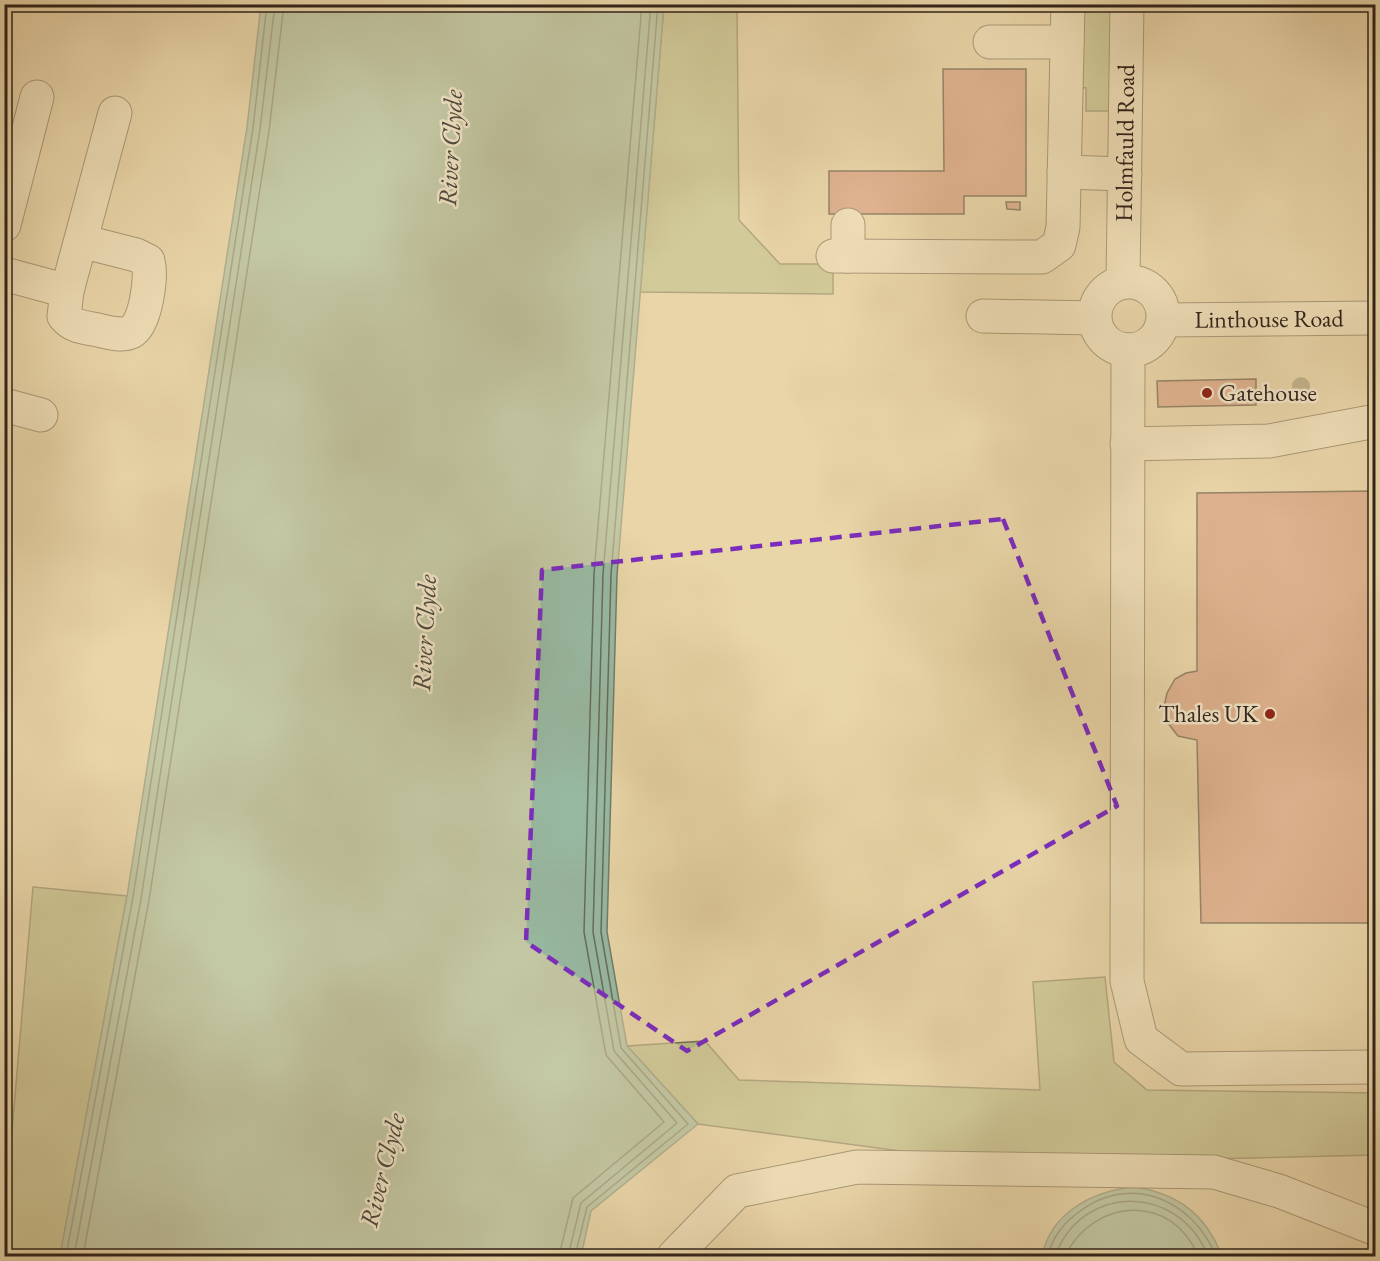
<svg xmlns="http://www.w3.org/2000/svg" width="1380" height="1261" viewBox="0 0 1380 1261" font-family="'EB Garamond',serif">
	<rect width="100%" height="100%" fill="#e9d6a8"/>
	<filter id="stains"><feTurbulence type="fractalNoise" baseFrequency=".00333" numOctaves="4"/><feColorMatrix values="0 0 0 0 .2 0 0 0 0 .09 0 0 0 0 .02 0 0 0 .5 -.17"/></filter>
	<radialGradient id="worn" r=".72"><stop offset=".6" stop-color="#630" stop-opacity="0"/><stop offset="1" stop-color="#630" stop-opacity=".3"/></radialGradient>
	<g fill="#b7bd87" stroke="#747051" stroke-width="1.5">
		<path d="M664,5h73l2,215 41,44h53v30l-193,-2z"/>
		<path d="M1080,5h31v106h-25v-23l-7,-1z"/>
		<path d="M33,887l94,9 -67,360h-55l-1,-100 6,-2z"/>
		<path d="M1105,977l9,85 33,28 228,3v62l-378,9 -299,-40 -71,-78 78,-5 34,39 301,10 -7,-108z"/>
	</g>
	<g fill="#98baa3" stroke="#6f7e6d" stroke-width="1.5">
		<path d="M261,5h403l-47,570 -10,357 20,114 71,78 -107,87 -10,45h-521l67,-360 120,-769z"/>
		<path d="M1134,1187c44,6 72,28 88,69h-180c9,-44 51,-65 92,-69z"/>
	</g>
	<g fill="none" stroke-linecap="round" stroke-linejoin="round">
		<g stroke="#646e5f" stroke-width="1.5">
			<path d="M66,1256l67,-359 120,-769 14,-124"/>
			<path d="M74,1256l67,-357 119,-770 15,-125"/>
			<path d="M83,1256l66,-356 120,-769 15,-127"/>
			<path d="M559,1256l14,-58 91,-76 -58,-67 -22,-123 10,-358 48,-570"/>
			<path d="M568,1256l13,-53 96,-80 -63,-72 -21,-119 10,-358 48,-570"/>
			<path d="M575,1256l12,-49 101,-83 -67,-76 -20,-116 10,-357 47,-571"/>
			<path d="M1048,1256c3,-16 14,-31 27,-41 52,-44 117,-17 141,41"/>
			<path d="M1055,1256c28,-74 124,-72 153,0"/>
			<path d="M1065,1256c28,-58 107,-64 133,0"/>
		</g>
	</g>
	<g fill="#d18870" stroke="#31231b" stroke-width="1.5">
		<path d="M943,69h83v127h-62v18h-135v-43h115z"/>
		<path d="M1006,202h14v8l-13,-1z"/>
		<path d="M1256,379v26l-98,2 -1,-26z"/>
		<path d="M1376,491v432h-175l-4,-183 -19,-4 -11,-14 -3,-15 3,-14 8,-14 11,-6 11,-2v-178z"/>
	</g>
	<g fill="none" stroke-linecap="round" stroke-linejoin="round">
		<g stroke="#5f503e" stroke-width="35">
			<g id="minor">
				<path d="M990,42h77"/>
				<path d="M1064,172l61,2"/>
				<path d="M4,225l33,-128"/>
				<path d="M848,225v31"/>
				<path d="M833,256l209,1 17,-12 4,-18 5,-223"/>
				<path d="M4,274l63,17 48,-178"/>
				<path id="s1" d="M1123,281l4,-277"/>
				<circle cx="1129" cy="316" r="34"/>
				<path d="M67,291l-3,25c8,10 17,11 29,13 11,2 27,8 38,3 15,-8 21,-56 17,-71l-12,-6 -55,-14"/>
				<path d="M983,316l111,2"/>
				<path id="s2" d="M1163,320l213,-2"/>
				<path d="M1128,350l-1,631 14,58 40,30 195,-2"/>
				<path d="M4,405l37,10"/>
				<path d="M1127,444l142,-3 107,-20"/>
				<path d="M674,1256l63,-65 120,-24 357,5 65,19 97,38"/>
			</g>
		</g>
		<use href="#minor" stroke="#f1e4c6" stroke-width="33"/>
	</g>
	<circle fill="#968969" cx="1301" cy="386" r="9"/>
	<path d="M0 0H1380V1261H0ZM1003,519l114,287 -430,245 -161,-109 16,-372z" fill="#e9d6a8" fill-opacity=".55" fill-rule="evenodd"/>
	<path fill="none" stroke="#7b2cbf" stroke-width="4.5" stroke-dasharray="12 8" stroke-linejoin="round" d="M1003,519l114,287 -430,245 -161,-109 16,-372z"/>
	<g fill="#8f2418" stroke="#f1e4c6" stroke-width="2">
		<circle cx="1207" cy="393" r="6"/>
		<circle cx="1270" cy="714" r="6"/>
	</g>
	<g text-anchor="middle" stroke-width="5" stroke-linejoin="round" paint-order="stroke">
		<g font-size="24" fill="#31231b" stroke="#f1e4c6">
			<text dy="8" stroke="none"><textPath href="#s1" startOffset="138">Holmfauld Road</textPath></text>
			<text dy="8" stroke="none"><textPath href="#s2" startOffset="106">Linthouse Road</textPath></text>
		</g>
		<g font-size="24" fill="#31231b" stroke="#f1e4c6" text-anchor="start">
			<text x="1219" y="401">Gatehouse</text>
			<text x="1258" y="722" text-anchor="end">Thales UK</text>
		</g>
		<g font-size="26" font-style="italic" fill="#4b493d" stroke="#f1e4c6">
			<text transform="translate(450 148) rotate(-87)" y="9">River Clyde</text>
			<text transform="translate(424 633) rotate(-87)" y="9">River Clyde</text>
			<text transform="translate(382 1170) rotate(-76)" y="9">River Clyde</text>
		</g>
	</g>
	<rect width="1380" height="1261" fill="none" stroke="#e9d6a8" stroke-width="24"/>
	<rect x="6" y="6" width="1368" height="1249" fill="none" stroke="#31231b" stroke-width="3"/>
	<rect x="12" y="12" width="1356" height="1237" fill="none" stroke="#31231b" stroke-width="1.5"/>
	<rect width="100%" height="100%" filter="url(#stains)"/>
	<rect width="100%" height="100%" fill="url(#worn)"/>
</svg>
